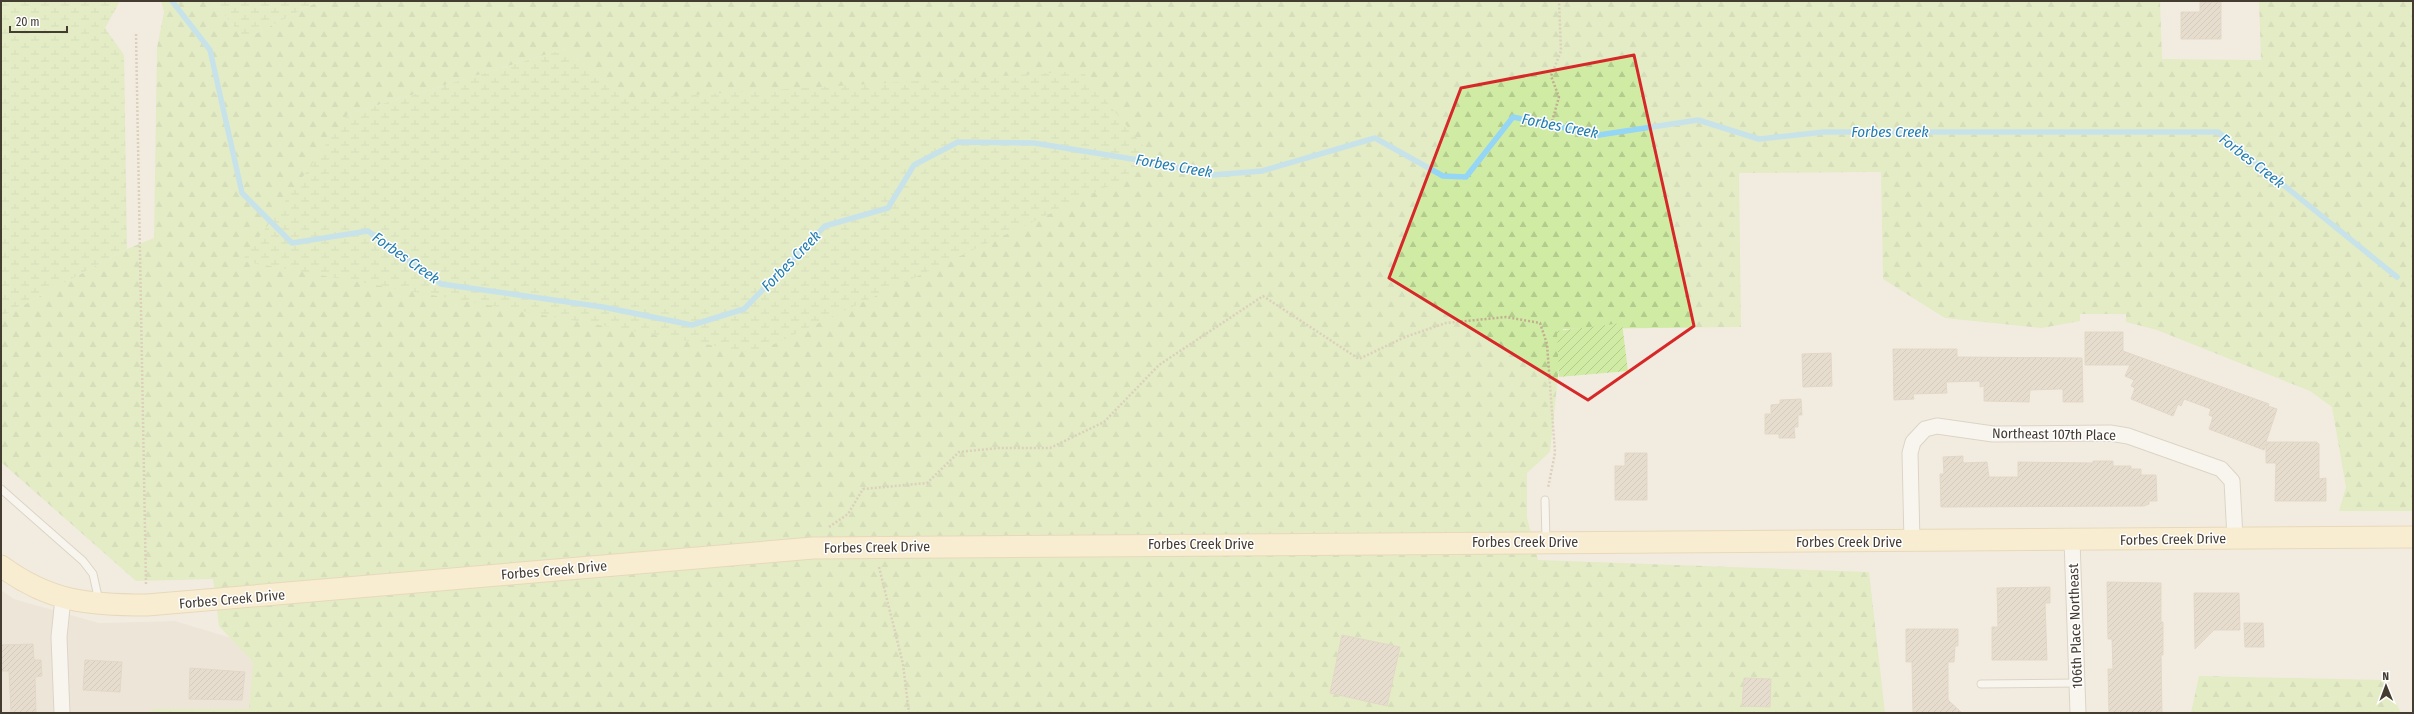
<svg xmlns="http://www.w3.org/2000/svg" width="2414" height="714" viewBox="0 0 2414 714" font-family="'Fira Sans Condensed',sans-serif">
	<defs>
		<pattern id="forest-firs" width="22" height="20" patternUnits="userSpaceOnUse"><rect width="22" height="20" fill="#d0eca4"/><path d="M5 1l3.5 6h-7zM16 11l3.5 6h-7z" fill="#b4cb8e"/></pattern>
		<pattern id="wetland-marsh" width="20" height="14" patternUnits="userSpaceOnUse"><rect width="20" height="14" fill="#d0eca4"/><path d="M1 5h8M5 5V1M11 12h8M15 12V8" fill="none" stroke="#b4cb8e"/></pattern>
		<pattern id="garden-furrows" width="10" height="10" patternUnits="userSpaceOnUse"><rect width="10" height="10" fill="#d0eca4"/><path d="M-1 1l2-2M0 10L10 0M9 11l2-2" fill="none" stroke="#b4cb8e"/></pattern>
		<pattern id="building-hatch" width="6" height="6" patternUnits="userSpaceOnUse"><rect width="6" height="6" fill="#d8c9b8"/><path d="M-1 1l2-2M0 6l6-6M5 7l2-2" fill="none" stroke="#b1a496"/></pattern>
	</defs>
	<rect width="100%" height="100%" fill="#f2ece0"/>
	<path fill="#e7ddce" d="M1,590l13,9 85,24 76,-2 80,24 4,68h-258z"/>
	<g fill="url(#forest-firs)" fill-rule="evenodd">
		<path d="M161,1h51l33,38 74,-38h1841l2,58 99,1 -2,-59h154v510h-74l7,-24 -14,-80 -22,-16 -153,-61 -31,-8v-8h-46v7l-38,7 -97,-10 -62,-39 -2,-107 -142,1 2,154 -178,2 -13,123 -23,21v45l11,42 331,12 16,141h-1735l2,-4h97l4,-47 -34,-36 -6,-47 -77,2 -135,-119v-145l126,-68 27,-11 3,-190 7,-36zM565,49l60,50 -277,15z"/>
		<path d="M2199,676l186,4 16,33h-210z"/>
	</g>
	<g fill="url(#wetland-marsh)">
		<path d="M1,1h119l-15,27 19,27 3,194 -126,68z"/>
		<path d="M212,1h107l-74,38z"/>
		<path d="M565,49l60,50 457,-28 75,92 -402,190 -513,-92 106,-147z"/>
	</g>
	<path fill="url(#garden-furrows)" d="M1622,323l6,48 -69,6 -2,-46z"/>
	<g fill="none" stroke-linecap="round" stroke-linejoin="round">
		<path stroke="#95d6f7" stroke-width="5.5" d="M172,1l38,49 32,143 50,50 76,-12 73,53 162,23 89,18 52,-16 81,-83 63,-18 26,-43 44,-23 76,1 123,20 55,12 50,-4 113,-33 68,38 23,1 47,-60 86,18 99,-15 61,19 65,-7h394l179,145"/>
	</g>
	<g fill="url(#building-hatch)" stroke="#d0bda8">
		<path d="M2200,2h21v37h-40v-27h19z"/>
		<path d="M2085,332h38v19l146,53 -1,2 9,3 -11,33h51l2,2v35l7,-1v23h-51l1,-38h-10v-19l-2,6 -55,-21 4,-12 -4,-2 2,-6 -27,-10 -3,7 -3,-2 -5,12 -42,-17 4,-11 -4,-2 3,-6 -9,-4 5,-11h-45z"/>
		<path d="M1893,349h64v8l125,1 1,44h-20v-13h-4l-29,1 -1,12 -45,-1v-15l-4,1v-6l-34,1 1,11 -34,1 1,5 -20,1z"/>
		<path d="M1831,353l1,33 -29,1 -1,-33z"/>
		<path d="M1801,399l1,16h-4v12h-4l1,11h-16v-4h-14v-20h6v-9l9,-1v-4z"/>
		<path d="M1625,453h22v47h-32v-34h10z"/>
		<path d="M1963,456v7l24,-1 2,15h29v-15l75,1v-2h20v5h18v3h10v6h15l1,26h-8v3l-5,2 -203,1 -1,-33h4l-1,-17z"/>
		<path d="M2107,582l54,1v39h2v33h-2l1,58h-53l-1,-44h5l-1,-30h-4z"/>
		<path d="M2050,587v16h-5l2,57h-55v-33h6l-1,-39z"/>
		<path d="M2194,593h45l1,37h-26l-19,19z"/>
		<path d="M2244,623h19l1,24h-19z"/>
		<path d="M1906,629h52v17h-3l-1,16h-6v38l14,13h-49l-1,-51h-6z"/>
		<path d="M1342,635l58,12 -13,59 -57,-13z"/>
		<path d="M33,644l1,16h7l1,16 -7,1 1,35 -25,1 -2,-42h-8v-26z"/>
		<path d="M85,660l37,2 -2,30 -37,-2z"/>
		<path d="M190,668l55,4 -3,28 -53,-1z"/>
		<path d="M1744,678l27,1 -1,28 -28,-1z"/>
	</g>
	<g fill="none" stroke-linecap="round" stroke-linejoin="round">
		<g stroke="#c1b6a6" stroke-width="9">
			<g id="lane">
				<path d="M1,489l82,72 10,13 6,27"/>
				<path d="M1545,500l1,41"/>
				<path d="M1981,684l96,-1"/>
			</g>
		</g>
		<g stroke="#c1b6a6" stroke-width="17">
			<g id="street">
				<path d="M2072,540l6,173"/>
				<path d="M1912,542l-2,-89 3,-11 12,-13 12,-3 56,8 117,-1 18,3 93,33 11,12 3,57"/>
				<path d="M62,713l-3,-76 4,-39"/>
			</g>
		</g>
		<g stroke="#dac08d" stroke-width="23">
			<path id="secondary" d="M1,566c49,36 87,39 146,39l666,-57 1600,-11"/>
		</g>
		<g stroke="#c1ad92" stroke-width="2.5" stroke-dasharray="2 2" stroke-linecap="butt">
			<path d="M136,34l10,551"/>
			<path d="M1551,125l8,-28 -8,-21 10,-25 -2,-50"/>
			<path d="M829,527l19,-13 15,-25 64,-6 32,-31 39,-4h52l54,-26 55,-57 104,-69 96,63 46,-22 41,-14 60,-6 34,6 7,21 8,109 -7,35"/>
			<path d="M879,567l24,97 6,49"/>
		</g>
		<use href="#lane" stroke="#fff" stroke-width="7"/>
		<use href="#street" stroke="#fff" stroke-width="15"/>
		<use href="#secondary" stroke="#ffebbe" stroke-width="21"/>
	</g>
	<path d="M0 0H2414V714H0ZM1634,55l60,271 -106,74 -199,-122 72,-190z" fill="#f2ece0" fill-opacity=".55" fill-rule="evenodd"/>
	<path fill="none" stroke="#d62828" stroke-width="3" stroke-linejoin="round" d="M1634,55l60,271 -106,74 -199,-122 72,-190z"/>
	<g text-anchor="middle" stroke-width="3" stroke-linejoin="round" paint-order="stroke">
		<g font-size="14" fill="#443b31" stroke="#fff">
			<text transform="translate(2054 434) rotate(1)" y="5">Northeast 107th Place</text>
			<text transform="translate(2173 539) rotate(-1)" y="5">Forbes Creek Drive</text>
			<text x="1525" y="547">Forbes Creek Drive</text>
			<text x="1849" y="547">Forbes Creek Drive</text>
			<text x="1201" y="549">Forbes Creek Drive</text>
			<text transform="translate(877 547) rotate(-1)" y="5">Forbes Creek Drive</text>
			<text transform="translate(554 570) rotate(-5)" y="5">Forbes Creek Drive</text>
			<text transform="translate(232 599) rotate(-5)" y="5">Forbes Creek Drive</text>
			<text transform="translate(2075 626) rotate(-92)" y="5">106th Place Northeast</text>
		</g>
		<g font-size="15" font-style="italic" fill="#217db0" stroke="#fff">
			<text transform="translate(1560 126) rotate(11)" y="5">Forbes Creek</text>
			<text x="1890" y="137">Forbes Creek</text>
			<text transform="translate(2252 161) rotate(38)" y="5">Forbes Creek</text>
			<text transform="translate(1174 166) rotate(10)" y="5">Forbes Creek</text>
			<text transform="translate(406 258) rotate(35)" y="5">Forbes Creek</text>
			<text transform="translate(791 261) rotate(-46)" y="5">Forbes Creek</text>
		</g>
	</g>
	<rect width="2414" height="714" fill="none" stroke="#443b31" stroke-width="4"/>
	<g transform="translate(2386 686) rotate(359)" stroke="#ffffff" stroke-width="3" paint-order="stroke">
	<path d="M0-3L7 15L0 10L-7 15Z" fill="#443b31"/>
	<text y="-6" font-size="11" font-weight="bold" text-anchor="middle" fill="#443b31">N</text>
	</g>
	<path d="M10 26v6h57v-6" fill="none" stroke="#443b31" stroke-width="2"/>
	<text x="16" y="26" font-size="12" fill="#443b31" stroke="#ffffff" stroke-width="3" paint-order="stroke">20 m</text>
</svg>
